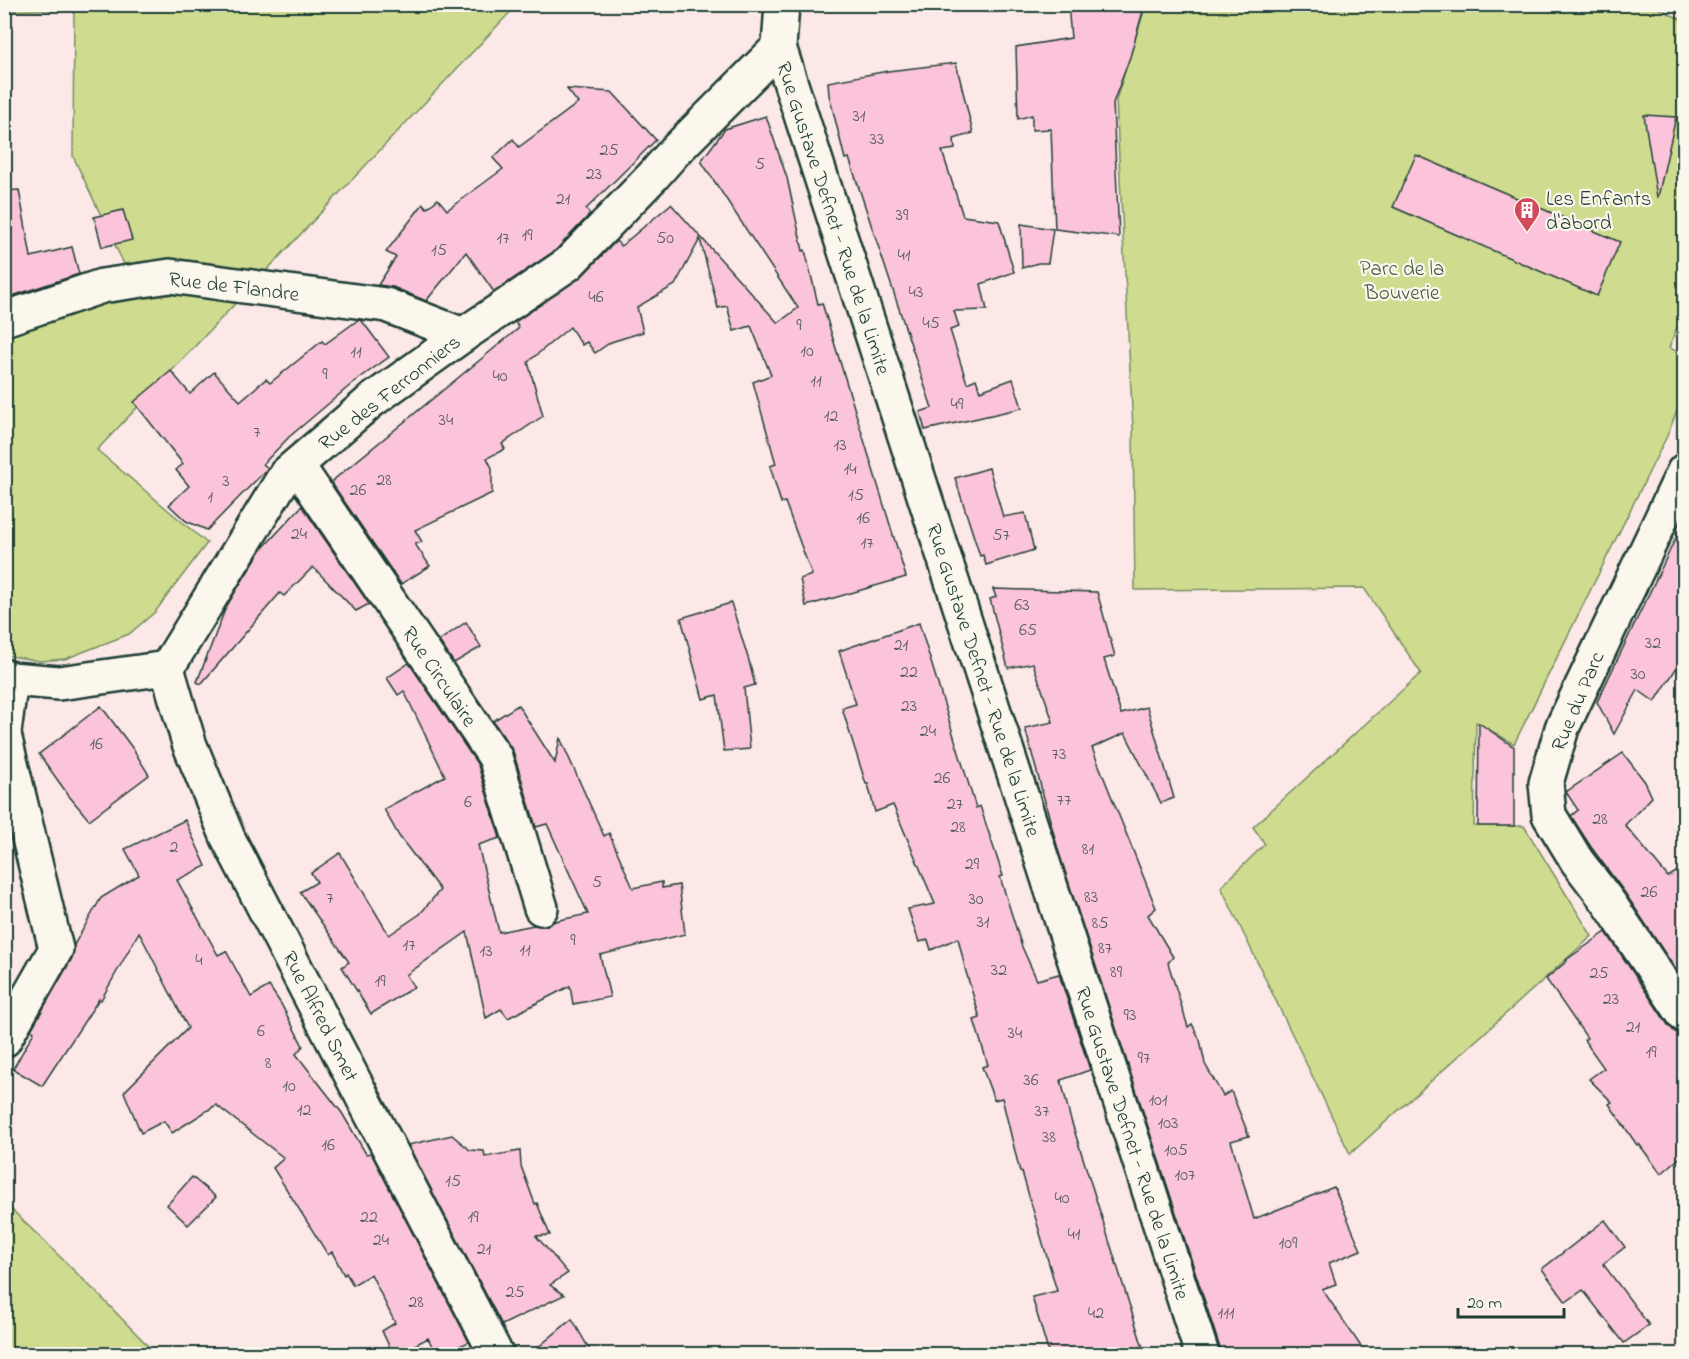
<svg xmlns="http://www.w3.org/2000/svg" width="1689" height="1359" viewBox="0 0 1689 1359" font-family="'Indie Flower',sans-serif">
	<rect width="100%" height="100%" fill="#fbe8e7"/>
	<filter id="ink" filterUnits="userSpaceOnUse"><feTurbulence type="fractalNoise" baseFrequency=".0167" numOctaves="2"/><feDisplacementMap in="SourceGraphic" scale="12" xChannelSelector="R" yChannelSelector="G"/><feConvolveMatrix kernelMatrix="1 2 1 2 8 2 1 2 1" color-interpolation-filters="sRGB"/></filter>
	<g filter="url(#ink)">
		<g fill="#cfdc90" stroke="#778c62" stroke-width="1.5">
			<path d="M516,4l1,1 -420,445 110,93 -52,69 -26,22 -64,25 -25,2 -35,-6v-336l127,-38 -59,-125 1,-147 -69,2 -1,-6z"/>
			<path d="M1650,4l34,17v289l-15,38 15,6v39l-17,43 -153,308 -38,-22 -2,104h50l68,110 -242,218 -129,-267 44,-43 -12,-17 168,-154 -57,-85 -229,2 -2,-162 -17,-328 30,-95z"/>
			<path d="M5,1203l91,89 60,62h-151z"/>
		</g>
		<g fill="#fcc4da" stroke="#1f3d34" stroke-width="1.5">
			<path d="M1068,4h77l-15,53 -17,46 6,134 -64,-8 -4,-100 -19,1v-15l-14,4 -2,-72 55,-9z"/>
			<path d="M956,63l17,70 -19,6 1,10 -13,2 21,65 36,5 15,51 -33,12 6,26 -33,1 5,16 -9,3 17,53 9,-4 4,12 33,-12 9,29 -97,22 -5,-18 12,-4 -83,-250 -4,1 -16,-64 -1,-13 60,-11z"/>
			<path d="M567,89l45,3 44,48 -70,69 4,5 -34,36 -62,42 -28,-40 -40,49 -33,-14 -15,-2 18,-28 -10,-5 37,-48 4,4 11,-9 9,11 56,-41 -10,-11 20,-19 6,8 59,-44z"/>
			<path d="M1644,115l32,2 -18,80h-1z"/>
			<path d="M766,116l21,62 16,73 2,-1 13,54 4,-1 84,274 -100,29 -6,-27 12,-4 -27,-73 -4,1 -11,-37 6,-2 -23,-82 18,-7 -20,-49 -17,5 -7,-25 -9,2 -18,-69 -25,46 -38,22 6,25 -32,10 -16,11 -8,-11 -5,3 -12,-18 -42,35 15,54 -41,28 3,5 -18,9 5,10v25l-77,37 7,12 -7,2 15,22 -29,18 -70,-102 188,-154 -4,-6 66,-45 35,-36 5,5 50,-42 107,119 20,-15 -97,-147 24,-32z"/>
			<path d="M1416,155l204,87 -23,54 -204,-89z"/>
			<path d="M19,190l12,67 41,-10 7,27 -67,22 -3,-9 -5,1v-97z"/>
			<path d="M123,210l9,30 -30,7 -8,-30z"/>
			<path d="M1021,224l32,5 -5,34h-10l-16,5z"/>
			<path d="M358,320l4,1 27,36 -36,26 -64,54 -26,27 5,4 -2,2 -59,60 -21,-9 -17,-16 20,-19 -13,-16 7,-6 -49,-62 37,-31 19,23 24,-22 26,29 26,-22 4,4 52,-42 3,3z"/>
			<path d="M989,468l14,49 22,-4 9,37 -48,15 -3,-10 -3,1 -25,-78z"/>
			<path d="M302,506l67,98 -13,7 -43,-44 -29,29 -4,-3 -79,91 -4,-2 29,-75 35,-57z"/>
			<path d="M1684,521v135l-29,46 -17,-12 -24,44 -17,-32z"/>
			<path d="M993,589l104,3 18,64 -11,3 17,55 26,-7 27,91 -13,5 -36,-70 -33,15 64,160 -8,7 25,42 -5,6 20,64 4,-3 8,16 5,24 18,32 8,-5 18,45 -18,5 23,78 80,-32 27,63 -32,13 7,21 -14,5 44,65h-146v-6l-161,-495 -34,-125 28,-6 -20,-59 -25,5 -18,-69 6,-2z"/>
			<path d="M731,603l18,58 6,24 -11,3 6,61 -26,2 -7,-56 -14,4 -22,-81z"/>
			<path d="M466,622l15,25 -27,16 -15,-22z"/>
			<path d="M919,623l57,185 4,-2 23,70 -3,1 22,70 15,33 22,-6 31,96 -29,10 9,37 75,237h-96l-17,-57 25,-6 -35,-119h-2l-18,-74 -8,2 -12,-33 6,-2 -14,-45 6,-2 -14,-46 -8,-34 -27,12 -3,-10 -9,2 -11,-33 27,-5 -42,-99 -18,7 -7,-28h-2l-14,-44 -10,-32 14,-4 -17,-53z"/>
			<path d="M409,663l69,102 22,73 -22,7 21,87 35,-7 12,1 9,-5 33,-7 -41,-90 -11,3 -23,-76 -20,-30 25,-16 37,58 5,-25 44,98 5,-3 24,55 29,-6v6l17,-3 6,49 -85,21 10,42 -37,7 -3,-18 -62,32 -7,-9 -15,9 -19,-86 -61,43 8,12 -43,27 -29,-47 7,-5 -49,-70 17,-10 -6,-9 29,-20 49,82 31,-21 20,-24 -41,-54 -15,-27 61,-33 -41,-85 -6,4 -11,-17z"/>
			<path d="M101,706l32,43 16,26 -60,45 -20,-24 -30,-42z"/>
			<path d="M1479,723l35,24v79h-36z"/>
			<path d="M1623,753l22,29 7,15 -27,28 43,52 16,-10v115l-59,-89 -34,-46 -20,-31 7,-6 -12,-18z"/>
			<path d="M185,820l21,46 -29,14 41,75 8,-4 25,46 18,-11 12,18 22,42 -7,8 46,59 24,41 5,-1 98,189 -27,12h-6l-8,-16 -30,16h-5l-11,-23 13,-8 -24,-49 -18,11 -7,-12 -2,2 -12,-23 -4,3 -55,-87 11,-10 -68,-53 -44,28 -8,-12 -23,12 -17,-41 64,-64 -49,-96 -38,68 -2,-1 -57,87 -29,-17 21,-37 -3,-2 41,-72 2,-13 27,-47 38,-23 -14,-26z"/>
			<path d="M1606,932l62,93 7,7 9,2v120l-23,20 -22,-30 -2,1 -28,-41 3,-2 -23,-23 15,-11 -20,-28 3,-2 -41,-59 21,-18 -1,-1z"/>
			<path d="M452,1135l18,15 14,1 1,6 35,-6 1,15 14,38 2,-1 13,32 -14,1 32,37 -18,12 14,10 -62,30 -94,-180z"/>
			<path d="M192,1177l24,20 -28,28 -21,-20z"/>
			<path d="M1605,1220l20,27 -22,17 46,61 -25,18 -41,-53 -17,12 -24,-33z"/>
			<path d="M572,1319l20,35h-62z"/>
		</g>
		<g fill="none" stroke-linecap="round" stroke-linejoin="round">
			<g stroke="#1f3d34" stroke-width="38">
				<g id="minor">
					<path d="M782,4l-3,43 423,1307"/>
					<path d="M4,319l98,-33 68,-10 216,29 77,30"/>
					<path d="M297,465l198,292 46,151"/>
					<path d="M1684,471l-122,257 -16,55 3,32 28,46 32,42 75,112"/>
					<path d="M167,668l119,-194 85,-73 92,-66 105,-71 85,-88 22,-25 104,-104"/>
					<path d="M167,668l22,75 39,95 268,516"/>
					<path d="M4,676l7,3 48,4 108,-15"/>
					<path d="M4,732l7,-53"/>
					<path d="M4,735l52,214 -52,91"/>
				</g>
			</g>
			<use href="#minor" stroke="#fbf7ec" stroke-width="33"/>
		</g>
	</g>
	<defs>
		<g id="building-pin" transform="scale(1.35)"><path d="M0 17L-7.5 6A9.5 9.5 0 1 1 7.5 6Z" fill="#d1495b" stroke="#fbf7ec"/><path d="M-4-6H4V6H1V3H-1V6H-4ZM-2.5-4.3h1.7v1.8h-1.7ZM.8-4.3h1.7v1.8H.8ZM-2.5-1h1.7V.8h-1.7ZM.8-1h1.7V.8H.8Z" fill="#fff"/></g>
	</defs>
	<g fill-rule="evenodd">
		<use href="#building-pin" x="1527" y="210"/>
	</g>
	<g text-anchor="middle" stroke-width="4.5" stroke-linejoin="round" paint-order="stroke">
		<g font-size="18" fill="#565f5e">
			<text x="859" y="121">31</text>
			<text x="877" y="144">33</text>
			<text x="609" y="155">25</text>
			<text x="760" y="169">5</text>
			<text x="594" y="179">23</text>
			<text x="563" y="204">21</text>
			<text x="902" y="220">39</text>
			<text x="527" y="240">19</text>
			<text x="503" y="243">17</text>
			<text x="665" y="243">50</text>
			<text x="439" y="255">15</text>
			<text x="904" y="260">41</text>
			<text x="916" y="297">43</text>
			<text x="596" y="302">46</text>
			<text x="931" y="328">45</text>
			<text x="799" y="330">9</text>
			<text x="807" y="356">10</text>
			<text x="356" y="357">11</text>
			<text x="325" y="379">9</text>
			<text x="500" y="381">40</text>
			<text x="816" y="386">11</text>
			<text x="957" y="409">49</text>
			<text x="831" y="421">12</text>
			<text x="446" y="425">34</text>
			<text x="257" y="437">7</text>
			<text x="840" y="450">13</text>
			<text x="850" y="474">14</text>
			<text x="384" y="485">28</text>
			<text x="226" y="486">3</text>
			<text x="358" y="495">26</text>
			<text x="856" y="500">15</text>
			<text x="210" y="502">1</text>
			<text x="863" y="523">16</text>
			<text x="299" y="539">24</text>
			<text x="1001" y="540">57</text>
			<text x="867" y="548">17</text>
			<text x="1022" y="610">63</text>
			<text x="1028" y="635">65</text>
			<text x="1653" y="648">32</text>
			<text x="901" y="650">21</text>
			<text x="909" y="677">22</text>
			<text x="1638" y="679">30</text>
			<text x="909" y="711">23</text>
			<text x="928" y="736">24</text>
			<text x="96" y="749">16</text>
			<text x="1059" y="759">73</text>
			<text x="942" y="783">26</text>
			<text x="1064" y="805">77</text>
			<text x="468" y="807">6</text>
			<text x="955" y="809">27</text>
			<text x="1600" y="824">28</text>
			<text x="958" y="832">28</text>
			<text x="174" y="852">2</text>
			<text x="1088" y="854">81</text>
			<text x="972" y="869">29</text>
			<text x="597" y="887">5</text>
			<text x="1649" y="897">26</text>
			<text x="1091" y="902">83</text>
			<text x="330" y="903">7</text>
			<text x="976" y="904">30</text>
			<text x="983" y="927">31</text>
			<text x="1100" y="928">85</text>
			<text x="573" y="945">9</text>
			<text x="409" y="950">17</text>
			<text x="1105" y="953">87</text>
			<text x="525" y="955">11</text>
			<text x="486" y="956">13</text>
			<text x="199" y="965">4</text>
			<text x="999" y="975">32</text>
			<text x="1116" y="977">89</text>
			<text x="1599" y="978">25</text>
			<text x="380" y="986">19</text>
			<text x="1611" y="1004">23</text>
			<text x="1130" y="1020">93</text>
			<text x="1633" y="1032">21</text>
			<text x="261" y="1036">6</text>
			<text x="1015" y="1038">34</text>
			<text x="1651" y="1057">19</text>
			<text x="1144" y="1063">97</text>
			<text x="268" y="1068">8</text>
			<text x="1031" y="1085">36</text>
			<text x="289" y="1091">10</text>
			<text x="1158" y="1105">101</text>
			<text x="304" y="1115">12</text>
			<text x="1042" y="1116">37</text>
			<text x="1168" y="1128">103</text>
			<text x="1049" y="1142">38</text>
			<text x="328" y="1150">16</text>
			<text x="1176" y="1155">105</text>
			<text x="1185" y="1180">107</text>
			<text x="453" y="1186">15</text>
			<text x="1062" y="1203">40</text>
			<text x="369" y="1222">22</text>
			<text x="473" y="1222">19</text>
			<text x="1074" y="1239">41</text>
			<text x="381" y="1245">24</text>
			<text x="1288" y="1248">109</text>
			<text x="484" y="1254">21</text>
			<text x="515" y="1297">25</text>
			<text x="416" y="1307">28</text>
			<text x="1096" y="1318">42</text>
			<text x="1226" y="1318">111</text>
		</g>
		<g font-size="21" fill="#1f3d34" stroke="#fbf7ec" text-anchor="start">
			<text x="1546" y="205">Les Enfants<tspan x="1546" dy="24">d'abord</tspan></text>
		</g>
		<g font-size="21" fill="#1f3d34" stroke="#fbf7ec">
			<text transform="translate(834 218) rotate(72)" y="7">Rue Gustave Defnet - Rue de la Limite</text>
			<text transform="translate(234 286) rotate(7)" y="7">Rue de Flandre</text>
			<text transform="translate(389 392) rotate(-38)" y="7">Rue des Ferronniers</text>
			<text transform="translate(440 676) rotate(56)" y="7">Rue Circulaire</text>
			<text transform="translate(984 680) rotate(72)" y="7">Rue Gustave Defnet - Rue de la Limite</text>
			<text transform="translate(1577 701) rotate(-67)" y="7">Rue du Parc</text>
			<text transform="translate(321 1016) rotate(63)" y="7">Rue Alfred Smet</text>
			<text transform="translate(1133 1143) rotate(72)" y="7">Rue Gustave Defnet - Rue de la Limite</text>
		</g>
		<g font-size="21" fill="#425d46" stroke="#fbf7ec">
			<text x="1402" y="275">Parc de la<tspan x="1402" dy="24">Bouverie</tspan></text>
		</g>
	</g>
	<rect width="1689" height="1359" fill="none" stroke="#fbf7ec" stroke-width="24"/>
	<rect x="12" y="12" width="1665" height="1335" fill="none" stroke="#1f3d34" stroke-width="2" filter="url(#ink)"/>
	<path d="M1458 1308v9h106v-9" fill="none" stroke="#1f3d34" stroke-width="3"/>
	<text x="1467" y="1308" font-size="18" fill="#1f3d34" stroke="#fbf7ec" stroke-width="4.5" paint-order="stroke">20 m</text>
</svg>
